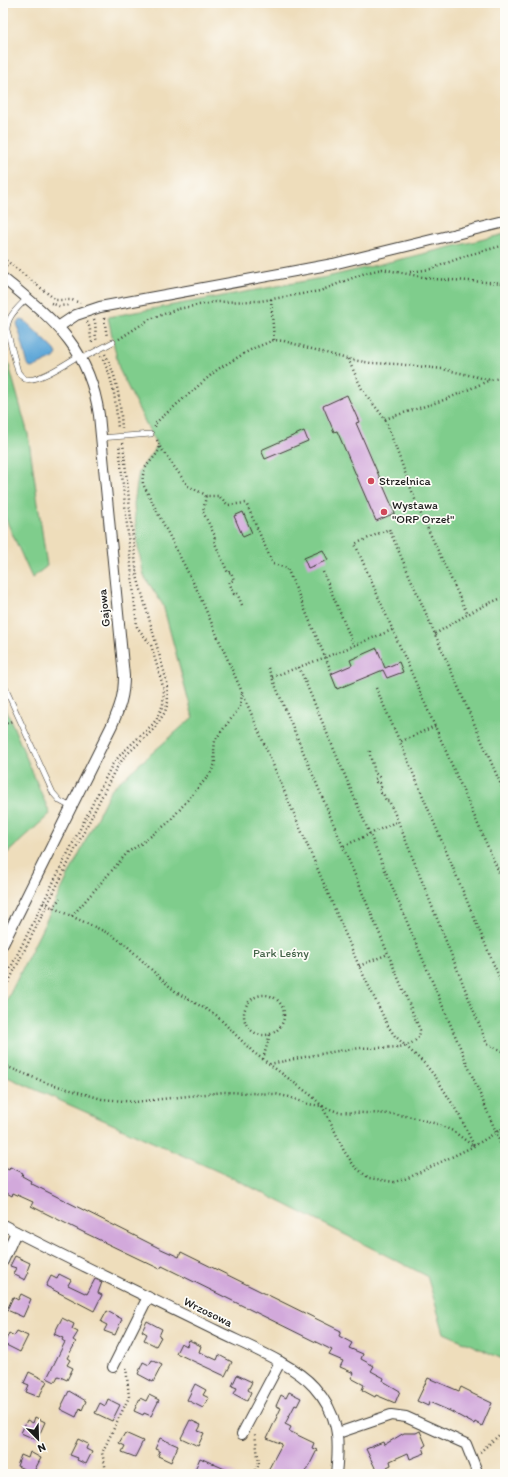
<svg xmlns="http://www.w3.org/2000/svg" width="508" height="1477" viewBox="0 0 508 1477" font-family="Itim,sans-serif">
	<rect width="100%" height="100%" fill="#fdfcf7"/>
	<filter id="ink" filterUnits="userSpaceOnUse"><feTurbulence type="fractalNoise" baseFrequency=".025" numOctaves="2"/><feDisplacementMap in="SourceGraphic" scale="8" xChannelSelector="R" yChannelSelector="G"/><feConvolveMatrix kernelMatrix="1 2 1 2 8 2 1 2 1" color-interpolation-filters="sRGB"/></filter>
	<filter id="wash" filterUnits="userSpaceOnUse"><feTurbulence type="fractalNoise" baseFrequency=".012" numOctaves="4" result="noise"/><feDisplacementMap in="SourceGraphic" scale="16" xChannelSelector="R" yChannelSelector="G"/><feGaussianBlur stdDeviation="0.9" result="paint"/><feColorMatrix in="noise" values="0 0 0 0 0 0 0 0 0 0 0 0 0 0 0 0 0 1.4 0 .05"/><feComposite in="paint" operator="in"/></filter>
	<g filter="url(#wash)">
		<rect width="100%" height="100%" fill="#edb"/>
		<g fill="#7fcd8c" stroke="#4e7454">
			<path d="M505,234v1126l-61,-27 -17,-57 -192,-97 -232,-104v-67l108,-219 82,-72 -30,-112 -19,-29 -6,-29 -4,-43 5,-33 18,-25 -38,-77 -11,-52 219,-40z"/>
			<path d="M3,344l25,90 19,132 -15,12 -29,-65z"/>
			<path d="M3,702l47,112 -47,43z"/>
		</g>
		<path fill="#61a8d8" stroke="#3e627a" d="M21,320l4,1 30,29 2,4 -3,4 -22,10 -4,-3 -11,-42z"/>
		<g id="blocks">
			<g fill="#d2a9db">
				<path d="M347,395l12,27 -3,1 39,90 -19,8 -39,-90 -3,1 -11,-26z"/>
				<path d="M304,431l4,10 -43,18 -4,-9z"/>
				<path d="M243,512l9,21 -9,4 -9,-21z"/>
				<path d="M323,550l5,10 -20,8 -4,-10z"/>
				<path d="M377,648l8,20 14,-6 4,10 -16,6 -4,-8 -46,19 -6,-15 21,-9 -2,-5z"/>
				<path d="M3,1167l6,3 1,-3 13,6 -1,3 9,5 -1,2 129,65 20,9 2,-5 160,79 -2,5 13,7 -3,5 14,6 -2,5 13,7 -3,5 13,7 -1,3 17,10 -5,12 -19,-8 -1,2 -13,-7 2,-5 -13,-7 3,-5 -14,-6 3,-6 -14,-6 3,-5 -170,-84 -2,3 -75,-36 -54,-27 2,-4 -20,-9 -1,3 -9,-5z"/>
				<path d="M15,1256l15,7 -3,8 2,1 -4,8 -12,-6 3,-6 -6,-2z"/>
				<path d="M59,1274l12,6 -3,5 19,9 8,-15 7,3 -4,11 4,2 -8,16 -48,-25 5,-10 6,3z"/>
				<path d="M21,1294l10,5 -8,18 -16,-7 6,-13 5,3z"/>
				<path d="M107,1311l15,8 -7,16 -11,-4 3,-6 -6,-3z"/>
				<path d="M62,1318l12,6 -2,5 6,3 -5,8 3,2 -9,16 3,2 -3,5 6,3 -6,12 -9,-4 -3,6 -8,-4 18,-36 -3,-2 1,-2 -9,-4z"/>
				<path d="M147,1321l15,8 -3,7 2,1 -5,9 -12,-6 3,-6 -5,-3z"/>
				<path d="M17,1331l11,5 -8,16 -16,-8 5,-11 5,3z"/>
				<path d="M189,1340l12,6 -2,6 18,8 2,-5 13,7 -7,14 -49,-23 5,-10 6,3z"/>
				<path d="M152,1360l10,5 -9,17 -15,-8 5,-12 6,3z"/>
				<path d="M29,1372l18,9 -8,16 -13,-5 3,-7 -5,-2z"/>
				<path d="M237,1375l15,7 -4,8 3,2 -4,9 -13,-7 3,-6 -5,-2z"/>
				<path d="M428,1378l31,13 2,-4 10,5v1l21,10 -10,23 -7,-4 -1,2 -24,-13 -21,-9 -1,4 -11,-5z"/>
				<path d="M195,1384l11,6 -3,5 6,3 -6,10 -16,-8z"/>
				<path d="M69,1391l17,10 -4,9 -2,-2 -4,9 -16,-8z"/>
				<path d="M289,1392l12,6 -4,8 -2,-1 -10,19 6,3 -2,4 25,12 -2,5 5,2 -12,24h-39l16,-30 -15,-6 14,-30 -5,-2 5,-11 5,3z"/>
				<path d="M149,1395l10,5 -8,16 -7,-3 -1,2 -9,-4 6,-13 6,3z"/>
				<path d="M108,1399l12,6 -8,16 -17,-8 5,-10 5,3z"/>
				<path d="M35,1417l10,5 -8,18 -16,-7 6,-13 6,3z"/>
				<path d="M190,1420l11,5 -3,6 6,2 -6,13 -17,-8z"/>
				<path d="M420,1431l6,14 -3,2 2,6 -15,6 -2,-6 -18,8 1,4 -4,2 3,7h-12l-12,-25 17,-7 1,3 20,-12h12z"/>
				<path d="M125,1433l18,8 -8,16 -13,-5 3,-6 -6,-3z"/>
				<path d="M160,1438l18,8 -7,16 -13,-6 2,-5 -5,-2z"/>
				<path d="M78,1439l10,5 -2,5 6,3 -6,12 -9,-4 1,-2 -8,-3z"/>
				<path d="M30,1452l11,6 -8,15 -16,-7 4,-11 7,3z"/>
				<path d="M200,1458l36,16h-43z"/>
			</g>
		</g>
	</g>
	<g filter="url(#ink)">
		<use href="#blocks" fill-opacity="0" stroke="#3c3934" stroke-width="1"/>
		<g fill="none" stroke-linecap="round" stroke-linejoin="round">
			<g stroke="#3c3934" stroke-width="6">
				<g id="lane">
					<path d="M27,298c-9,10 -20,18 -20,32l11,42c2,3 4,5 7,7 13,4 43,-17 55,-24"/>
					<path d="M81,359l32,-17"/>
					<path d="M100,438l51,-4"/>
					<path d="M3,683l50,110 7,8 11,6"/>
				</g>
			</g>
			<g stroke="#3c3934" stroke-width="12">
				<g id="street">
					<path d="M3,278c50,42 86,68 96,137l25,261c0,20 -4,31 -12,49l-109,219"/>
					<path d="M58,327l18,-12 24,-8 233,-43 172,-42"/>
					<path d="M3,1225c71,37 143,71 214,106 28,14 77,33 97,56 25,28 26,51 22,87"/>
					<path d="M3,1261l13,-29"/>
					<path d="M113,1367l35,-70"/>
					<path d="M338,1433l53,-18 15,2 60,27 12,30"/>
					<path d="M242,1434l38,-72"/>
				</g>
			</g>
			<g stroke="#3c3934" stroke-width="2.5" stroke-dasharray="1 3" stroke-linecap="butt">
				<path d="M502,3l3,18"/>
				<path d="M3,258l53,42h16l8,3"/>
				<path d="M3,263l6,5"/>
				<path d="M410,272l21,-3 37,-14 37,-10"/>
				<path d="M271,299l3,41"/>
				<path d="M51,303l8,3 10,-1"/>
				<path d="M104,318l3,19"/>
				<path d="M94,319c3,8 0,15 3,22"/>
				<path d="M87,322c5,7 2,15 6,22"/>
				<path d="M119,339l31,-20 28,-10 36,-7 46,-1 60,-10 45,-18 17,-4 51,10 72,4"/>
				<path d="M105,354c13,24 15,48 17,74"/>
				<path d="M101,356c13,23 15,48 17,73"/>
				<path d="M348,359l15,32 22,28 34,91 48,103"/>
				<path d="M385,419l62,-20 43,-19"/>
				<path d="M155,427v-3l6,-6 57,-49 34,-20 22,-9 10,1 63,18 24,4 26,1 46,5 47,11 15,-3"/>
				<path d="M157,440l3,6 -1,4c-8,14 -18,15 -16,34l54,106 45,102 117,274 29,60 7,10 30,28 12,15 24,39 13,28"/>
				<path d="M160,447l28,39 16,8 2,2"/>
				<path d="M323,572l31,74"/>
				<path d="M242,605l-5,-12 -3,1 -5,-12 5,-2 -3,-8 -3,1 -14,-32 1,-5 -12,-24 3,-16h13l9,9 18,-2 27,61 14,4 45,105"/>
				<path d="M435,634c23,-14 44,-28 70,-37"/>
				<path d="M299,667l197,465 9,24"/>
				<path d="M268,668l152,362c0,8 -5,12 -13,15 -9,4 -35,2 -46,3 -30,3 -61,10 -91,16"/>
				<path d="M272,677l54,-20 66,-27"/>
				<path d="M376,688l24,54"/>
				<path d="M3,725l9,-4"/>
				<path d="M435,726l-35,16 105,249"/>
				<path d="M370,751c-1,8 5,14 4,21l5,5 -4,2 1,3 4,1 1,4 -2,1 2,5h2l3,8h3l9,20 89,223 18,8"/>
				<path d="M505,794l-116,-265 -34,15 150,342"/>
				<path d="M344,846l54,-25"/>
				<path d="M43,903l67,31 16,11 33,32 17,15 40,23 37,37 59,44 10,10 10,19 12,26 11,16 14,11 25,4 14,-4 66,-32 31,-19"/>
				<path d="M53,908l7,-10"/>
				<path d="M72,916l56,-64 14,-9 26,-20 42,-49 5,-10 -1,-13 1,-11 25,-33 2,-13"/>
				<path d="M359,966l29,-12"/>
				<path d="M3,983l109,-218 10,-12 30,-28 4,-5 7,-15 1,-15 -13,-45 -14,-18 -18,-183"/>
				<path d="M3,993l111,-221 10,-15 30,-28 11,-17 3,-10 -1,-20 -30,-106 -14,-133"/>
				<circle cx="264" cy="1015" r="20"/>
				<path d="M263,1059l7,-25"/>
				<path d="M3,1065l44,18 55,16 33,3 89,-10 51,2 14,3 19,7 14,2 16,6 55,2 19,3 25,7 16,7 20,15"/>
				<path d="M480,1452l25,-22"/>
				<path d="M107,1474l-5,-21 27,-56 -3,-31"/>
				<path d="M254,1474l5,-10 -4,-30"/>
			</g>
			<use href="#lane" stroke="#fff" stroke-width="5"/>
			<use href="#street" stroke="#fff" stroke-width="10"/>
		</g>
	</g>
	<g fill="#d1495b" stroke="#fdfcf7" stroke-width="1.5">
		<circle cx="371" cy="481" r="4"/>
		<circle cx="384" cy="512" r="4"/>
	</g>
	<g text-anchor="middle" stroke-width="3.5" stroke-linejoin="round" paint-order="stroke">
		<g font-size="12" fill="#1c1c1c" stroke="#fdfcf7" text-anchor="start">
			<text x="379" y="485">Strzelnica</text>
			<text x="392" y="509">Wystawa<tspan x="392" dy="14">"ORP Orzeł"</tspan></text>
		</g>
		<g font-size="12" fill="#1c1c1c" stroke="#fdfcf7">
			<text transform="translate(104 608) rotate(-96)" y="4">Gajowa</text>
			<text transform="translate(208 1312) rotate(26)" y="4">Wrzosowa</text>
		</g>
		<g font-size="12" fill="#446349" stroke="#fdfcf7">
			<text x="281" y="957">Park Leśny</text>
		</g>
	</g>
	<rect width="508" height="1477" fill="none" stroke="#fdfcf7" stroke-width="16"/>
	<g transform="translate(38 1439) rotate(157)" stroke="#fdfcf7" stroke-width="3" paint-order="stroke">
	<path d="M0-3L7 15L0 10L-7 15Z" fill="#1c1c1c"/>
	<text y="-6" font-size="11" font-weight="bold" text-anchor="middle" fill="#1c1c1c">N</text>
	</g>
</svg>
